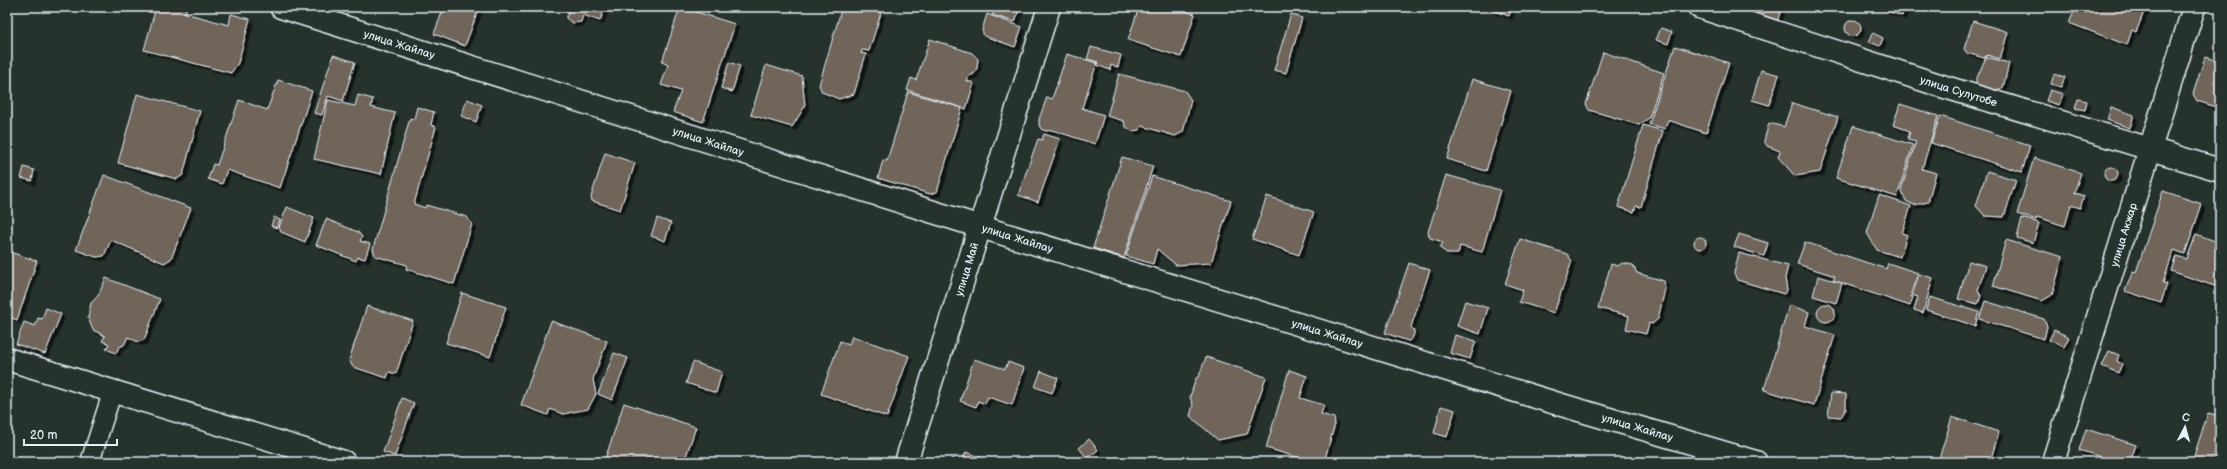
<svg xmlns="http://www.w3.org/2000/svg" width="2227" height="469" viewBox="0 0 2227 469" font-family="'Balsamiq Sans',sans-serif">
	<defs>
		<filter id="shadow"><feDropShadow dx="3.5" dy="3.5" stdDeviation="0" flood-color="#0009"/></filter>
	</defs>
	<rect width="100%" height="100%" fill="#26332d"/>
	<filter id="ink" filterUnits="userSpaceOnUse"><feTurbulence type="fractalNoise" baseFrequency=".025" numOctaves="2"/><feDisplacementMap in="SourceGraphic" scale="8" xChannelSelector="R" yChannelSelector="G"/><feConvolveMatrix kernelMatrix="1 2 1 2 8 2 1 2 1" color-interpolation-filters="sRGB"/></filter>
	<g filter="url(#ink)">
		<g fill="#71655a" stroke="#e8f1f8" filter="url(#shadow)">
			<path d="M156,7h31l-2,6 44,12 2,-11 19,5 -12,44 -7,10 -87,-23z"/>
			<path d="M444,7l35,1 -14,38 -31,-12z"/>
			<path d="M557,7h48l-5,14 -17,-6 -2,7 -9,1 -6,-5 3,-6z"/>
			<path d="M680,7l55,17 -32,98 -30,-10 8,-21 -20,-6 7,-20 -6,-3z"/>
			<path d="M842,7h20l19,6 -12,38 -7,-1 -1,3 5,1 -12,40 -15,5 -17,-7 -3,-7z"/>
			<path d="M984,7h36l-5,15 -23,-7 2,-5z"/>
			<path d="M1139,7h34l22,7 -14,43 -53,-17z"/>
			<path d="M1489,7h23l-3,9 -21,-7z"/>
			<path d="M1737,7h45l-5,15z"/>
			<path d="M1882,7h23l-3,9 -20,-7z"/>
			<path d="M2076,7h70l-10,25 -4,-2 -5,15 -58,-22z"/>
			<path d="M987,14l35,13 -7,20 -31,-11 -2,-6z"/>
			<path d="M1291,14l11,4 -16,55 -12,-3z"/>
			<circle cx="1853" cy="28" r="8"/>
			<path d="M1973,21l35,11 -8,27 -13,-4 -3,3 -17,-5 -3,-4z"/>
			<path d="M1661,28l11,4 -4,12 -12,-4z"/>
			<path d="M1873,33l10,5 -3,8 -11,-4z"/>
			<path d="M930,39l42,14 6,6 -1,9 -3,6 -5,2 -2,5 7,2 -8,26 -59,-19 4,-12 5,2z"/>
			<path d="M1675,46l54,17 -23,70 -38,-13 -3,9 -16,-5z"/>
			<path d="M1091,47l30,8 -3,12 -7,-2 -1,5 -13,-5 1,-3 -11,-3z"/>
			<path d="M1603,52l61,21 -15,45 -10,7 -50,-15 -3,-6z"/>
			<path d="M1067,54l30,9 -15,45 22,7 -9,29 -43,-14 -6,1 -5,-2 -2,-4v-6l8,-22 5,2z"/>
			<path d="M333,55l22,7 -12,39 -15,-5 -6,19 -8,-2z"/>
			<path d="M1986,57l23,6 -6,25 -13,3 -12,-4 -2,-7z"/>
			<path d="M2205,57l15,5 -1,46 -22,-7 -4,-7z"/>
			<path d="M729,62l11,4 -8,26 -11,-4z"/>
			<path d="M766,65l36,11 3,30 -13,21 -41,-12z"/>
			<path d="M1761,70l18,5 -10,30 -17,-5z"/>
			<path d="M1119,74l66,17 6,9 -8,32 -8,4 -33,-10 -3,4 -7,1 -7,-5 -1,-5 -17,-5z"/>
			<path d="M2054,74l11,3 -4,10 -10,-3z"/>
			<path d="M1472,79l39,12 -25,80 -39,-12z"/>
			<path d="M278,80l34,11 -32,97 -53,-18 -5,14 -14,-5 5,-15 4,1 22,-65 28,10z"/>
			<path d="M2050,90l13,4 -4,11 -13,-4z"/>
			<path d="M908,92l54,16 -25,84 -7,2 -52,-16 5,-18 4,1z"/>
			<path d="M137,94l63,17 -17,64 -6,4 -59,-16z"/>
			<path d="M358,95l15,4 -2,8 24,6 -14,61 -67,-15 14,-59 27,6z"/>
			<path d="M467,99l15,6 -6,17 -15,-6z"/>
			<path d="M2078,99l9,2 -2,9 -10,-2z"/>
			<path d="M1792,103l46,14 -18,55 -25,4 -17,-19 2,-6 -13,-5 -3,-5 5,-18 15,4z"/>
			<path d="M1900,104l38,12 -16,53 14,4 -8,29 -14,3 -8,-4 -5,-11 15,-49 -8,-2 2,-8 -17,-6z"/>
			<path d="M417,107l17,5 -3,13 5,2 -22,77 11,4 1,-3 41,12 5,7 -18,60 -48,-15 1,-4 -32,-9 -2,-7 37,-131 4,1z"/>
			<path d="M2111,107l23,8 -4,13 -23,-8z"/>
			<path d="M1940,116l90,29 -8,27 -91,-29z"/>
			<path d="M1643,125l20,6 -22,76 -5,-1 -2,6 -16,-5z"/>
			<path d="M1853,126l60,19 -16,52 -61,-19z"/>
			<path d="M1044,134l16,5 -22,63 -20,-7 20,-56 4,1z"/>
			<path d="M605,153l30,10 -15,47 -28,-9 -1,-4z"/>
			<path d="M1122,157l31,9 -29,92 -31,-10z"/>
			<path d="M2034,158l47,15 -7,20 10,3 -4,12 -9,-3 -6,21 -28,-9 -1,3 -19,-6z"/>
			<circle cx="2111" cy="174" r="7"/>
			<path d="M24,167l10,3 -2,11 -11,-3z"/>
			<path d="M1987,171l29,9 -12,37 -19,-1 -9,-10z"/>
			<path d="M104,175l87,33 -20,51 -7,4 -53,-23 -7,16 -8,1 -20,-7z"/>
			<path d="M1446,175l54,15 -18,62 -22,-6 -2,8h-10l-8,-6 3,-6 -13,-4 -2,-6z"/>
			<path d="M1152,176l79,25 -20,62 -35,2 -19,-16 -4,15 -27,-8z"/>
			<path d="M2163,191l39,13 -17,50 -11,-4 -11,33 4,1 -6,19 -36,-12 8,-20 3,1z"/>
			<path d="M1879,195l32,11 -9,27 5,2 -7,22 -23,-7 -10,-17z"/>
			<path d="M1267,196l47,16 -15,43 -47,-16z"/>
			<path d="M287,207l27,11 -9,24 -24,-10 -2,-5z"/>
			<path d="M274,217l6,3 -3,8 -6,-2z"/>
			<path d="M657,218l14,5 -6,18 -14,-5z"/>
			<path d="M2022,218l17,5 -6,20 -16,-5z"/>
			<path d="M326,219l32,13 4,5 -2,4 10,3 -5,15 -7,-2 -2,4 -40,-16z"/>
			<path d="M1739,234l29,9 -4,13 -30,-9z"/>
			<path d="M2196,234l24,9v45l-49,-17 5,-15 11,3z"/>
			<circle cx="1700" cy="243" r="6"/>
			<path d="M1520,239l47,15 5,7 -18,52 -35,-11 4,-12 -18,-6z"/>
			<path d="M2006,240l57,17 -11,38 -10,6 -49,-15z"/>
			<path d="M1805,242l81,27 2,-6 30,10 -8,23 3,1 -3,9 -77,-26 2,-4 -38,-12z"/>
			<path d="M7,251l30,10 -20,59 -10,-4z"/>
			<path d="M1739,253l49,13 -3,12 2,12 -3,4 -47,-14 -3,-7z"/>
			<path d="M1969,261l17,5 -8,24 3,6 -3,8 -20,-5z"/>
			<path d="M1409,263l21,7 -19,57 3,3v4l-2,5 -4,2 -23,-8z"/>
			<path d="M1622,263l11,2 4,8 27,8 1,8 -7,30 -6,5 -3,-1 -3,11 -20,-5 3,-13 -31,-8 13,-44 7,2z"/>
			<path d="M1919,274l14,4 -10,35 -9,-3 4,-13 -6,-2z"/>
			<path d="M1818,276l24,7 -6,20 -23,-7z"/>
			<path d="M106,278l54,21 -16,41 -6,2 -10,-5 -4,8 -5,2 -3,6 -10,-4 3,-5 -7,-3 3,-5 -12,-6 -5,-12 3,-15 7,-7z"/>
			<path d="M462,293l44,14 -16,50 -44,-14z"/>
			<path d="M1930,297l49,15 -4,14 -49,-16z"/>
			<path d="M1465,301l23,7 -8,26 -23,-8z"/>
			<path d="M1985,301l59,18 3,8 -3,12 -65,-20z"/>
			<circle cx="1826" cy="313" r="9"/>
			<path d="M1789,305l20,7 -4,14 30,9 -21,70 -50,-15z"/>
			<path d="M367,306l46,15 -17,53 -7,-2 -2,6 -34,-11 -4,-7z"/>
			<path d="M46,308l15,6 -16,40 -29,-10 8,-22 11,4 3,-8 4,1z"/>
			<path d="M551,321l56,20 -14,38 3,15 -8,15 -25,5 -13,-5 -2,6 -27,-10z"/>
			<path d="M2054,330l15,7 -5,10 -15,-7z"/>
			<path d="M1455,335l21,6 -6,18 -20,-6z"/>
			<path d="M852,336l57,20 -22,61 -66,-23 19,-53 9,4z"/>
			<path d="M2109,351l10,4 -2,6 5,3 -4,9 -16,-7z"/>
			<path d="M614,353l14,5 -16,42 -14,-6z"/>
			<path d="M1206,357l60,20 -19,57 -29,6 -28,-24 3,-11 -3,-8 6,-19 3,-2z"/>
			<path d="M974,359l31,10 3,-7 16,6 -12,37 -24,-8 -3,7 -7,-3 -2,6 -16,-6z"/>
			<path d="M693,362l29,10 -6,21 -30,-10z"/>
			<path d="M1289,370l18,6 -7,22 24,7 -3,9 13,4 1,6 -11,38h-11l-47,-14z"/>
			<path d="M1041,371l17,7 -6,15 -17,-6z"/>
			<path d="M1831,393l15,1v15l-5,8 -13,-1z"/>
			<path d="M402,398l12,5 -19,53 -12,-4z"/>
			<path d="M624,403l72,24 -12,35h-80z"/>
			<path d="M1441,406l14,4 -8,27 -13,-4z"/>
			<path d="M2208,413l12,3v46h-28z"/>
			<path d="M1952,417l47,15 -9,30h-52z"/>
			<path d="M2086,429l50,16 -6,17h-14l-37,-12z"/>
			<path d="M1089,439l9,11 -11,8 -8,-10z"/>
			<path d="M966,452l28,10h-44l2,-4 10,4z"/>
		</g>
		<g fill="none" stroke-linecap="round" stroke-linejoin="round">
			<g stroke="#e8f1f8" stroke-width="21">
				<path id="service" d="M90,462l22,-69"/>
			</g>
			<g stroke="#e8f1f8" stroke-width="25">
				<g id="minor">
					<path id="s1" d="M281,7l700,220 584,179 191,56"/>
					<path id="s2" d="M1699,7l246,80 275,83"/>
					<path d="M7,359l337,103"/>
					<path id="s3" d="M906,462l143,-455"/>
					<path id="s4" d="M2053,462l141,-455"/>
				</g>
			</g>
			<use href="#service" stroke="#26332d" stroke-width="18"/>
			<use href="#minor" stroke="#26332d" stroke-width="22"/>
		</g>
	</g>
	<g text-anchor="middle" stroke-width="4" stroke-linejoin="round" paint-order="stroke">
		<g font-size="11" fill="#e8f1f8" stroke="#26332d">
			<text dy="4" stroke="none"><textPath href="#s1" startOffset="124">улица Жайлау</textPath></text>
			<text dy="4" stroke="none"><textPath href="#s2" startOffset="273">улица Сулутобе</textPath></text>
			<text dy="4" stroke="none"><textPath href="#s1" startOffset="448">улица Жайлау</textPath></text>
			<text dy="4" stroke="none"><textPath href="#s4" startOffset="238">улица Акжар</textPath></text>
			<text dy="4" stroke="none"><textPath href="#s1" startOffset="772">улица Жайлау</textPath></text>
			<text dy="4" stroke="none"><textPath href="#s3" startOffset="202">улица Май</textPath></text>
			<text dy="4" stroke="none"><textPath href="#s1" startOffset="1096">улица Жайлау</textPath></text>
			<text dy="4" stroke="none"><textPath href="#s1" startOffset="1420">улица Жайлау</textPath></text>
		</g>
	</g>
	<rect width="2227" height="469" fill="none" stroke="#26332d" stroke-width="24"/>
	<rect x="12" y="12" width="2203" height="445" fill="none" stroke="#e8f1f8" stroke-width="1.5" filter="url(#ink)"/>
	<g transform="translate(2185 427) rotate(6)" stroke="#26332d" stroke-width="3" paint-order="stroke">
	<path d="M0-3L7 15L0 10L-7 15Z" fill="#e8f1f8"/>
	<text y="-6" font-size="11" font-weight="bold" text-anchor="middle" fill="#e8f1f8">С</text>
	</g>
	<path d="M24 439v6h93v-6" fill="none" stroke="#e8f1f8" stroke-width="2"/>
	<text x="30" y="439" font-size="12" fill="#e8f1f8" stroke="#26332d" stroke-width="3" paint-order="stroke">20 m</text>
</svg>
